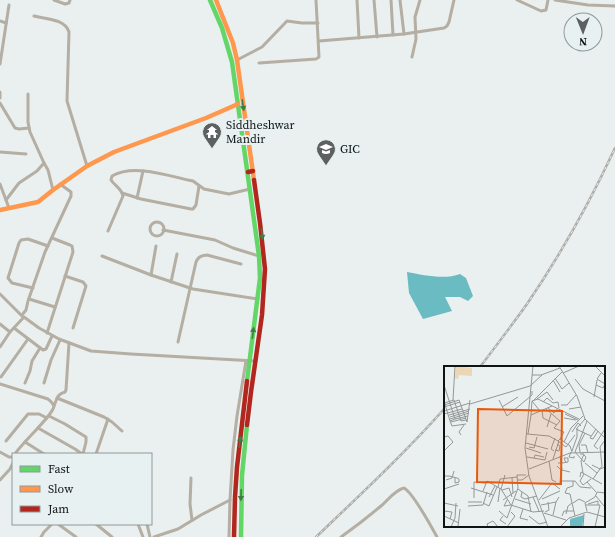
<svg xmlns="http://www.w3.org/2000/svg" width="615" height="537" viewBox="0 0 615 537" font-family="'Source Serif 4',serif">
	<rect width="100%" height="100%" fill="#eaefef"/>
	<path fill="#6bbbc2" d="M407,272c16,3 38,8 53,2l6,4 7,18 -5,5 -8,-4h-15l7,14 -29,8 -14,-26z"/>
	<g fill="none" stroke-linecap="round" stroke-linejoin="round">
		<g stroke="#b4aea3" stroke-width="3">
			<path d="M54,0l11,4 4,-1 1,-3"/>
			<path d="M357,0l2,38"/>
			<path d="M374,0l3,37"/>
			<path d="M391,0l2,35"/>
			<path d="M400,0l4,34"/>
			<path d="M517,0l24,11 5,-1 2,-10"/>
			<path d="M555,0l33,5 27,1"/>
			<path d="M34,16c12,3 31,3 35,16l-2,69 20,65"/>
			<path d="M0,21l6,2"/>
			<path d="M319,41l85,-7 40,-6 3,-2 2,-4 5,-22"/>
			<path d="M412,57l4,-18 -1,-22 5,-17"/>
			<path d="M237,60l25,-13 25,-26 15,2h16"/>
			<path d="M259,63l57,-4 3,-2 -3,-57"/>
			<path d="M0,64l9,-59"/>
			<path d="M0,92v6"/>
			<path d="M28,94v28l2,10 14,31"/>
			<path d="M0,103l15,25 4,1 10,-1"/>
			<path d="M0,152l26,2"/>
			<path d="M0,184l9,24"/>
			<path d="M122,193l19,6 50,10h2l3,-4 3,-19"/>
			<path d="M137,198l6,-27"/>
			<path d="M6,200l13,-17 18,-12 7,-8 4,7 5,20"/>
			<circle cx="157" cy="229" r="7"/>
			<path d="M163,230l52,10 18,8 26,8"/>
			<path d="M108,231l15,-35c-1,-7 -8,-10 -12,-16l1,-4c21,-12 54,-1 76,4l5,1 11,8 25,5 21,-5"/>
			<path d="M102,256l49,19 42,14 65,10"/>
			<path d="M151,275l5,-29"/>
			<path d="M65,276l18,6 3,4 -13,42"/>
			<path d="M171,282l6,-28"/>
			<path d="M33,288l-21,-5 -4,-5 11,-35 2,-3 7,-1 20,7"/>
			<path d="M0,294l22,22"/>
			<path d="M29,299l26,8"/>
			<path d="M22,315l4,-5 2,-9 17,-49 26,-56v-4l-11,-8"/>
			<path d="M0,324l10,8 14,-15 15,11 20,11 32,12 40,3 124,7"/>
			<path d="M14,328l29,22 3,-1 6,-13"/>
			<path d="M47,333l26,-81 -1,-6 -2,-1 -18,-7"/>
			<path d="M178,342l18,-80c2,-5 6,-7 11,-7l34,9"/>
			<path d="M0,347l10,-15"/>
			<path d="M1,377l27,-38"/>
			<path d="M25,383l5,-12 2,-10 8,-13"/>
			<path d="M44,383l7,-23 9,-20"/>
			<path d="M0,384l48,15c2,2 5,4 6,7 0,8 -33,38 -39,48"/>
			<path d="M57,398l47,19 8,5 10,9"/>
			<path d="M54,406c3,-7 3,-12 11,-14l1,-2 3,-47"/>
			<path d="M49,416l16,8 21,13v5l-3,12"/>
			<path d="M38,428l37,21 7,5"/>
			<path d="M6,441l22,-27h11l8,4"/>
			<path d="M25,442l19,12"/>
			<path d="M0,452l9,5h4"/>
			<path d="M96,454l12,-35"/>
			<path d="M191,478l-1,26 2,16"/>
			<path d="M0,480l10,-11 3,-6"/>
			<path d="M58,524l18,13"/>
			<path d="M96,524l16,13"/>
			<path d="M138,524l5,13"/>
			<path d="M147,524l3,13"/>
			<path d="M41,537l3,-5 8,-8"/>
			<path d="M154,537l24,-8 23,-14 29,-15 3,-50 4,-34 9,-55"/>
			<path d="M229,537l1,-37"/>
			<path d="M341,537c14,-10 27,-20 40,-31 7,-6 14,-16 23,-18 9,5 27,38 33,49"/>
		</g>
		<g stroke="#63d668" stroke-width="4.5">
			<path d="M210,0l12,28 10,34 27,194 1,22 -13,103"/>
			<path d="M241,537l1,-62 5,-50"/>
		</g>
		<g stroke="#ff974d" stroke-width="4.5">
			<path d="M216,0l17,43 4,17 17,120"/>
			<path d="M0,210l38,-8 15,-12 34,-24 27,-14 92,-34 32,-14"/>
		</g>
		<g stroke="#b3261e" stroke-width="4.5">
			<path d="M248,172l5,-1"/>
			<path d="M247,425l4,-33 11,-77 3,-46 -5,-46 -6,-43"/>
			<path d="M234,537l1,-40 2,-30 10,-86"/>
		</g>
		<g stroke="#aeada8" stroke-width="2.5">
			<g id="rail">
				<path d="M480,367c16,-21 32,-42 47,-63 34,-50 63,-102 88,-156"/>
				<path d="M316,537c44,-42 89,-84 129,-129"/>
			</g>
		</g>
		<use href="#rail" stroke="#e7f1f2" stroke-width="1" stroke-dasharray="3" stroke-linecap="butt"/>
	</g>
	<defs><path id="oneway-solid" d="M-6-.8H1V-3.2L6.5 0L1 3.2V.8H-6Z"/></defs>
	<g fill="#3e7e42">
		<use href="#oneway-solid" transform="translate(243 105) rotate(82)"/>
		<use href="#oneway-solid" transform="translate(262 234) rotate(84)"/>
		<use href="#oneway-solid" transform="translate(253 333) rotate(-83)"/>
		<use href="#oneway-solid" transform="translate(240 442) rotate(-83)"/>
		<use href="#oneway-solid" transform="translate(241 495) rotate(92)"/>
	</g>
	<defs>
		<g id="temple-pin" transform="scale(1)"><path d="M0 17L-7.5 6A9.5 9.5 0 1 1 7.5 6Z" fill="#5c6061" stroke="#e7f1f2"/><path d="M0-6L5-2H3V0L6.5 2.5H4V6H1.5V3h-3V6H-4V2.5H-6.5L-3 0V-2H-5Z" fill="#fff"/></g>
		<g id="school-pin" transform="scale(1)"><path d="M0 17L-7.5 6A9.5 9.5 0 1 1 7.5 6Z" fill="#5c6061" stroke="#e7f1f2"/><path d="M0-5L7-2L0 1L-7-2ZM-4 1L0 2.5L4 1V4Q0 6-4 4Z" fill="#fff"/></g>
	</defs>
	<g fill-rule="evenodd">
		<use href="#temple-pin" x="212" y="132"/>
		<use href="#school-pin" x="326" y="149"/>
	</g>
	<g text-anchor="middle" stroke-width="4" stroke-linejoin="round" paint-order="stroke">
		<g font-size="12" fill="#101314" stroke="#e7f1f2" text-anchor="start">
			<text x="226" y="129">Siddheshwar<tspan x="226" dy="14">Mandir</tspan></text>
			<text x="340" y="153">GIC</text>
		</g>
	</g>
	<g transform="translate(444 366)">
		<rect width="161" height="161" fill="#eaefef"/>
		<path d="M12,0l16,2v8l-13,-1 -1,4 -3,-1z" fill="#ebd6b6"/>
		<path d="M140,149l-2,12h-12v-8z" fill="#6bbbc2"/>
		<path fill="none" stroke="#939797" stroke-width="1" d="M89,0l-8,82 4,28 19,51M115,0l18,30 8,23 20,19M151,0l10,10M119,7l16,-7M157,7l-4,6 8,5M88,9h9l19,-7M111,12l7,11 7,-6M131,13l8,10 22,12M109,14l7,12M0,19l11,34 -5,2 -6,-20M152,19l7,3 2,-4M150,31l3,-17M93,33l10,-7 6,8M9,34l2,-34M55,34l8,16 25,-21v-4M88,35l6,-2 41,20M88,35l8,10M89,35l29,-29M99,36l4,-4 6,5 5,-1 1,6M0,37l10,-3 7,21 5,-1M26,38l60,-18 12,-11M0,39l15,-5 8,22 3,-22M117,39h6l9,-10M0,41l16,-5M58,41l16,-10M104,42l6,5 4,-5M102,43l14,12 -6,7 10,4 -4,7M125,43l12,-2M98,44l1,8 14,7M0,45l26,-8M0,48l18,-5M121,48l13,6M5,49l21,-6M87,49l1,-14M6,51l19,-6M120,52l12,2M6,53l19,-6M11,53l13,-3M6,55l2,5 14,-2M7,56l15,-4M103,61l4,-13M132,63l15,7M152,63l-6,9 3,1 5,-8M128,66l6,-9 3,3M83,68l22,2 9,5 2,-2 10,7 2,6M84,68l3,-19 21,-9M17,69l-2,-3 5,-7M0,71l4,-1 5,6 -9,9M114,75l8,6 9,-12M120,76l7,-14 12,-12M82,77l22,6M137,79h5l2,8M85,81l5,1 3,-11M82,82l15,5M154,83l-4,-3 11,-17M111,84l4,1 1,-5 -3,-2M110,85l-3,-2 4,-11M128,85l5,-14v-9l8,-9M127,86l-2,5 5,1v-2M136,86l-1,-7 6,-12M136,88h4l-3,7 2,12M140,89l2,2 -2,5 -9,-10 12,-31M116,90l2,14 8,2M83,91l18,3 2,-8M90,92l1,-3 9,2M109,93l6,-18M105,95l3,19 4,2M114,97h4l6,-1v-4h-4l2,5M141,97l12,10M148,99l8,4 5,-2M113,100l4,4 -1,13M85,103l41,-16 35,-1M140,108l-4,7 3,4 8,-6M0,110h5l8,2 2,1v3l-4,1v-5M136,111l1,-5 21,12M68,112l1,15M149,113l9,-13 -2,-19 5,-7M2,114l6,-2 2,-7M74,114h4l7,-5M116,115h15l5,6 11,1M129,115v5l-6,2 -2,5 5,1 5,22M143,116l9,10M54,121l2,-8 17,-2M27,122l22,7M0,123l15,-5M57,123l4,-14M74,123l10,7 3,16M58,124l7,-2 3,9M39,125l4,-10 14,8 10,16 22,7 11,-1M78,126l-1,5 4,2 12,-3M152,130l8,10M45,131l6,-11M89,131l6,14M30,132v-16l12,1M71,133l16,5M98,133l18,-8M59,134l13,-9M63,134l-3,6 7,-1M95,134l13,-17 8,6M24,136h14M54,136l2,-14M0,137l14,3M39,137l6,3 8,-19M129,137l6,-4 6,3M144,138l10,-3v4M97,139l15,-3 3,-5M142,139h14l-5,22M24,140l15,-1 4,-13M79,143l-3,9 8,2M0,145l8,1 -2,7M55,145l8,7 11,-30 -1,-13h9M143,145l-2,-8 10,-6 2,-5 8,1M101,146l4,-2 -1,-8M100,147l22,7M122,148l2,-8 4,-3M109,149l3,-13M0,150l15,7M59,150l-3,4 6,4M85,150l10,8 8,-2M118,150l2,-5h10M7,161l4,-9 1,-15M14,161l2,-18M44,161l-1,-3 6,-3 5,6M63,161l8,-11 -4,-4M116,161l9,-9 18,-6 18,5M139,161l1,-13"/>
		<path fill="#e8590c" fill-opacity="0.15" stroke="#e8590c" stroke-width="2" d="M34,43l84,2 -1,73 -84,-2z"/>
		<rect width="161" height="161" fill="none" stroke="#101314" stroke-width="2"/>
	</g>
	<rect x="12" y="453" width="140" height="72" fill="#e7f1f2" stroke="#919899"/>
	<rect x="20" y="466" width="20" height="6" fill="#63d668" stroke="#919899"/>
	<text x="48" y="473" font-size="12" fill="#101314">Fast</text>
	<rect x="20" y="486" width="20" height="6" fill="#ff974d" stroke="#919899"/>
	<text x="48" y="493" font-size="12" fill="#101314">Slow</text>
	<rect x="20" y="506" width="20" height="6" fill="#b3261e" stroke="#919899"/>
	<text x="48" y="513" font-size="12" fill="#101314">Jam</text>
	<g transform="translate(583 32) rotate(179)"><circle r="19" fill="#e7f1f2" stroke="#919899"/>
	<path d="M0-3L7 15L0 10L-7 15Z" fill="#5c6061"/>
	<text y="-6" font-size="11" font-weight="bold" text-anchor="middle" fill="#101314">N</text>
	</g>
</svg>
